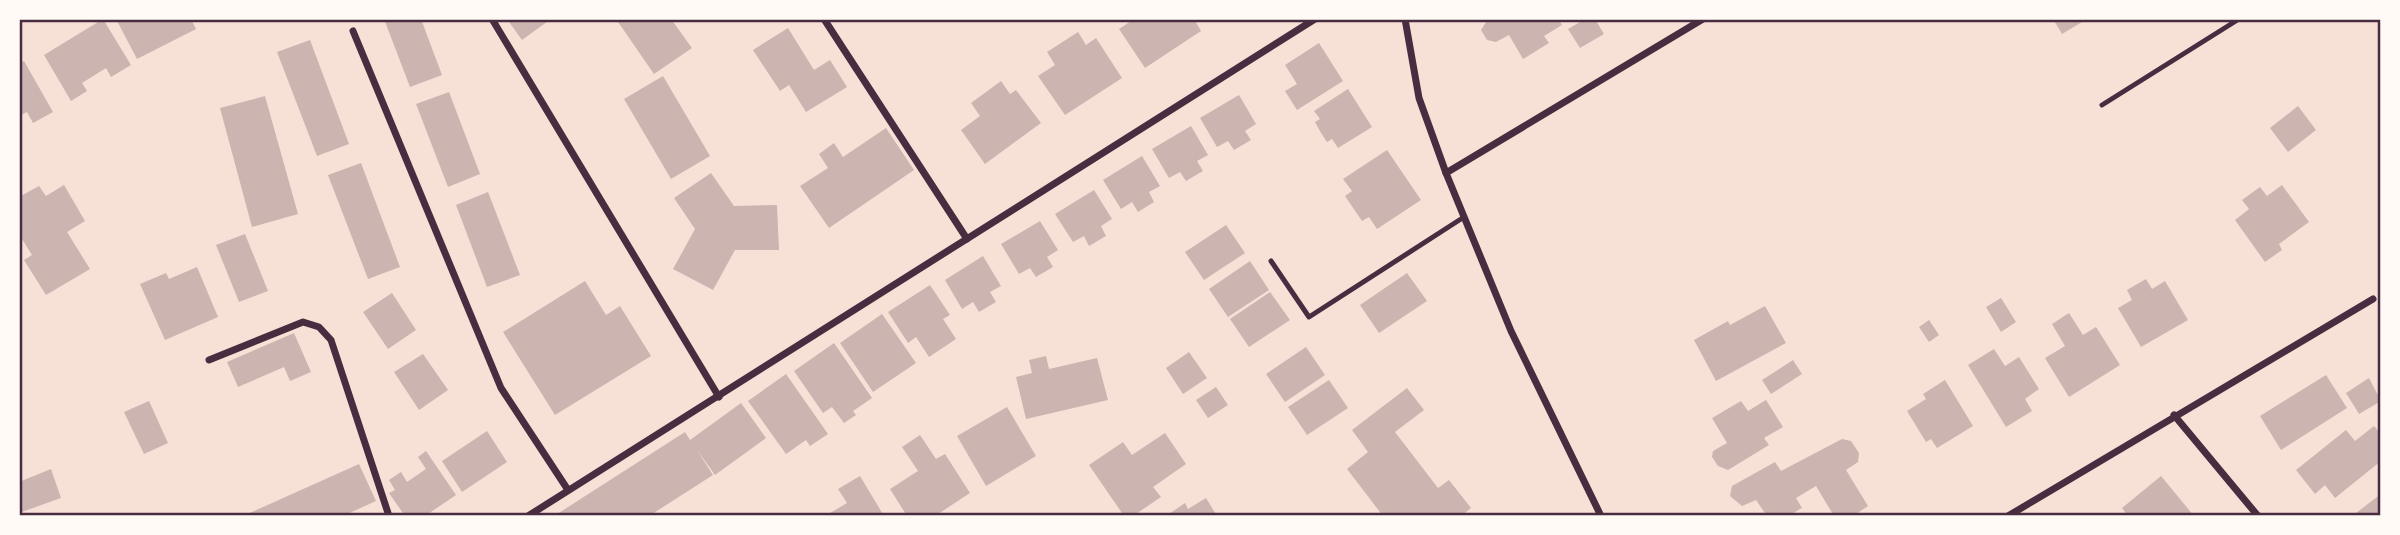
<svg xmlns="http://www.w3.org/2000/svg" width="2400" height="535" viewBox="0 0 2400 535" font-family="Poppins,sans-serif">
	<rect width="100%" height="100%" fill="#f7e1d7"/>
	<g fill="#ccb4b1">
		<path d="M103,19l28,46 -20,12 -5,-9 -24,15 5,8 -16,10 -27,-46z"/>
		<path d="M116,19h75l5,10 -59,30z"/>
		<path d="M384,19h37l21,56 -32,12z"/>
		<path d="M507,19h44l-29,21z"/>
		<path d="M616,19h55l21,29 -38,26z"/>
		<path d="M1134,19h60l7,12 -56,37 -26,-39z"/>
		<path d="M1488,19h70l4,6 -18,11 5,7 -26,16 -14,-24 -13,7 -9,-2 -6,-10z"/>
		<path d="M1585,19h10l9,15 -24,14 -12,-19z"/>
		<path d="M2053,19h34l-25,15z"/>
		<path d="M788,28l26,42 16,-10 17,27 -41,25 -17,-27 -9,6 -27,-41z"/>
		<path d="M1078,32l8,13 10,-7 26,40 -57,37 -27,-39 17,-11 -8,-13z"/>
		<path d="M310,40l39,104 -32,12 -40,-104z"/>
		<path d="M1319,43l24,38 -46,29 -12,-19 12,-7 -12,-19z"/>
		<path d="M24,61l29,51 -20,11 -6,-11 -8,4v-52z"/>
		<path d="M663,76l47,80 -39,23 -47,-80z"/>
		<path d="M1001,81l9,13 6,-4 25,33 -56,41 -24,-34 19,-14 -9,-13z"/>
		<path d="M1348,89l24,38 -34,21 -6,-9 -5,3 -6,-9 -6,-11 5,-3 -6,-8z"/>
		<path d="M449,92l31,82 -32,13 -32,-83z"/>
		<path d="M1239,95l17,29 -11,7 6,9 -17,10 -6,-9 -11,6 -17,-29z"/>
		<path d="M265,96l33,118 -46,13 -32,-119z"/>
		<path d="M2298,106l18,24 -28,22 -18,-24z"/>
		<path d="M1191,126l17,29 -11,6 6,10 -17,10 -6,-9 -11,6 -17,-29z"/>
		<path d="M886,128l28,42 -85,58 -29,-42 28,-18 -9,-14 15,-11 9,14z"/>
		<path d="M1387,150l34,50 -44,29 -8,-12 -7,4 -17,-25 7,-5 -9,-12z"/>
		<path d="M1142,156l18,30 -11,6 5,10 -16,10 -6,-10 -11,7 -18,-29z"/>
		<path d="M361,163l39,104 -32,12 -40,-104z"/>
		<path d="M711,173l23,33 43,-1 2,45h-44l-22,40 -40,-21 22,-40 -21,-31z"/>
		<path d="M64,185l21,36 -18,11 23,37 -44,26 -22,-35 8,-5 -13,-21v-37l20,-11 7,10z"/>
		<path d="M2282,185l27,37 -30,22 3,6 -17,12 -30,-42 14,-11 -7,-9 18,-13 7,9z"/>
		<path d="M1094,190l18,29 -11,7 5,10 -17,10 -5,-10 -11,6 -18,-28z"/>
		<path d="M488,192l32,83 -33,12 -31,-82z"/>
		<path d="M1040,221l18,29 -11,7 6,10 -17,10 -6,-9 -11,6 -18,-30z"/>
		<path d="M1226,225l19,28 -41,27 -19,-28z"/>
		<path d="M245,234l23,57 -29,11 -23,-57z"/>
		<path d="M983,256l18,30 -11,6 6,10 -17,10 -6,-10 -11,7 -17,-29z"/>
		<path d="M1250,261l19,29 -41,27 -19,-28z"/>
		<path d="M197,267l21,50 -53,23 -25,-56 26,-11 3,6z"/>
		<path d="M1407,273l20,28 -48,32 -19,-28z"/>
		<path d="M2146,279l6,10 13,-8 23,39 -47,27 -23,-39 14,-8 -5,-10z"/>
		<path d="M585,281l21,34 14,-9 31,50 -96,59 -52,-83z"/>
		<path d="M930,285l20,30 -7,4 13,20 -27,18 -13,-20 -8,6 -20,-31z"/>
		<path d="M1270,292l20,28 -41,27 -19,-28z"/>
		<path d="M392,293l24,37 -28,19 -25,-37z"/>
		<path d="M2001,298l15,24 -15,10 -15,-25z"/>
		<path d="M1765,306l21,37 -70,38 -22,-41 34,-19 2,4z"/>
		<path d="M2069,313l14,22 13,-8 24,38 -51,32 -24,-39 20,-12 -13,-22z"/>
		<path d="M882,314l34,49 -43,29 -33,-49z"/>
		<path d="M1929,320l10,15 -10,7 -10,-15z"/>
		<path d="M294,333l17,39 -21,9 -6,-14 -46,20 -11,-25z"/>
		<path d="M834,343l38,55 -19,13 3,4 -12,8 -12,-16 -9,6 -29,-42z"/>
		<path d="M1306,347l19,28 -40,27 -19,-28z"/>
		<path d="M1994,349l11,17 14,-9 20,32 -14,10 7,12 -26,16 -38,-62z"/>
		<path d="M1189,352l18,26 -24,16 -17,-26z"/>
		<path d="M423,354l25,36 -29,20 -25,-38z"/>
		<path d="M1046,356l3,13 48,-11 11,42 -82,19 -10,-42 16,-4 -3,-13z"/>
		<path d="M1793,360l9,14 -31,20 -9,-14z"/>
		<path d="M786,374l42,60 -18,12 -4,-6 -20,14 -38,-53z"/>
		<path d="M2326,375l21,33 -66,42 -21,-34z"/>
		<path d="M2369,378l12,23 -22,13 -13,-21z"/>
		<path d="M1329,380l19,28 -41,27 -19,-28z"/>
		<path d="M1945,380l28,46 -36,22 -6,-9 -5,3 -19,-31 19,-12 -3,-5z"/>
		<path d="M1216,387l12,18 -20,13 -12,-18z"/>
		<path d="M1407,388l17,22 -29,22 43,56 11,-8 22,28 -10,8h-78l-36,-47 21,-17 -16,-22z"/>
		<path d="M1766,400l17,27 -19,11 5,7 -41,25 -10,-4 -6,-9 1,-6 14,-8 -15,-25 29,-17 7,10z"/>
		<path d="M149,401l19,42 -24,11 -20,-42z"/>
		<path d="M741,403l25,35 -51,37 -18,-25 16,25 -64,41h-95l131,-84 5,8z"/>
		<path d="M1007,407l29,49 -50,30 -29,-50z"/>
		<path d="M2374,426l7,8v27l-46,37 -10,-13 -10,9 -19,-24 50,-40 9,11z"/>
		<path d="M487,431l20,31 -45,30 -20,-31z"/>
		<path d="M1165,433l21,31 -33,23 8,10 -28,19h-9l-35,-51 34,-23 9,13z"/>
		<path d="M920,435l16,24 9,-5 25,39 -35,23h-28l-17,-27 28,-18 -16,-24z"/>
		<path d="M1842,439l9,2 8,12 -1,9 -12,8 22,36 -15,10h-19l-18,-30 -20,12 6,10 -14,8h-21l-11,-16 -14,6 -12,-10 2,-10 43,-24 6,9z"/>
		<path d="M426,451l30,44 -31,21h-20l-16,-23 6,-3 -6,-10 12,-8 6,10 19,-13 -8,-12z"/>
		<path d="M359,464l17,37 -33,15h-100z"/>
		<path d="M51,469l10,29 -42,15v-31z"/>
		<path d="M860,476l24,40h-59l22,-13 -9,-14z"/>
		<path d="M2161,476l33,40h-66l-6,-8z"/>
		<path d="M2381,494v22h-29z"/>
		<path d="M1206,498l11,18h-51l19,-13 3,6z"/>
	</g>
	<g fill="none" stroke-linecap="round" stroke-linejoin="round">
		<g stroke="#4a2c40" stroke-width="5">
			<path d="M2102,105l137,-86"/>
			<path d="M1271,261l38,56 155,-100"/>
		</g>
		<g stroke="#4a2c40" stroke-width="7">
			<path d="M492,19l227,378"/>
			<path d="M824,19l143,220"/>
			<path d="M1405,19l14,79 27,75 65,158 90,185"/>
			<path d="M353,31l148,357 67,102"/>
			<path d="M1446,173l257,-154"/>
			<path d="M209,360l94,-38 16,5 12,13 58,176"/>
			<path d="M2174,415l84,101"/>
			<path d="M528,516l787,-497"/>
			<path d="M2008,516l365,-217"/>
		</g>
	</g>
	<rect width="2400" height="535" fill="none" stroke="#fffaf5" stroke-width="42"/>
	<rect x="21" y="21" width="2358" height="493" fill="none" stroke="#4a2c40" stroke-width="2.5"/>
</svg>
